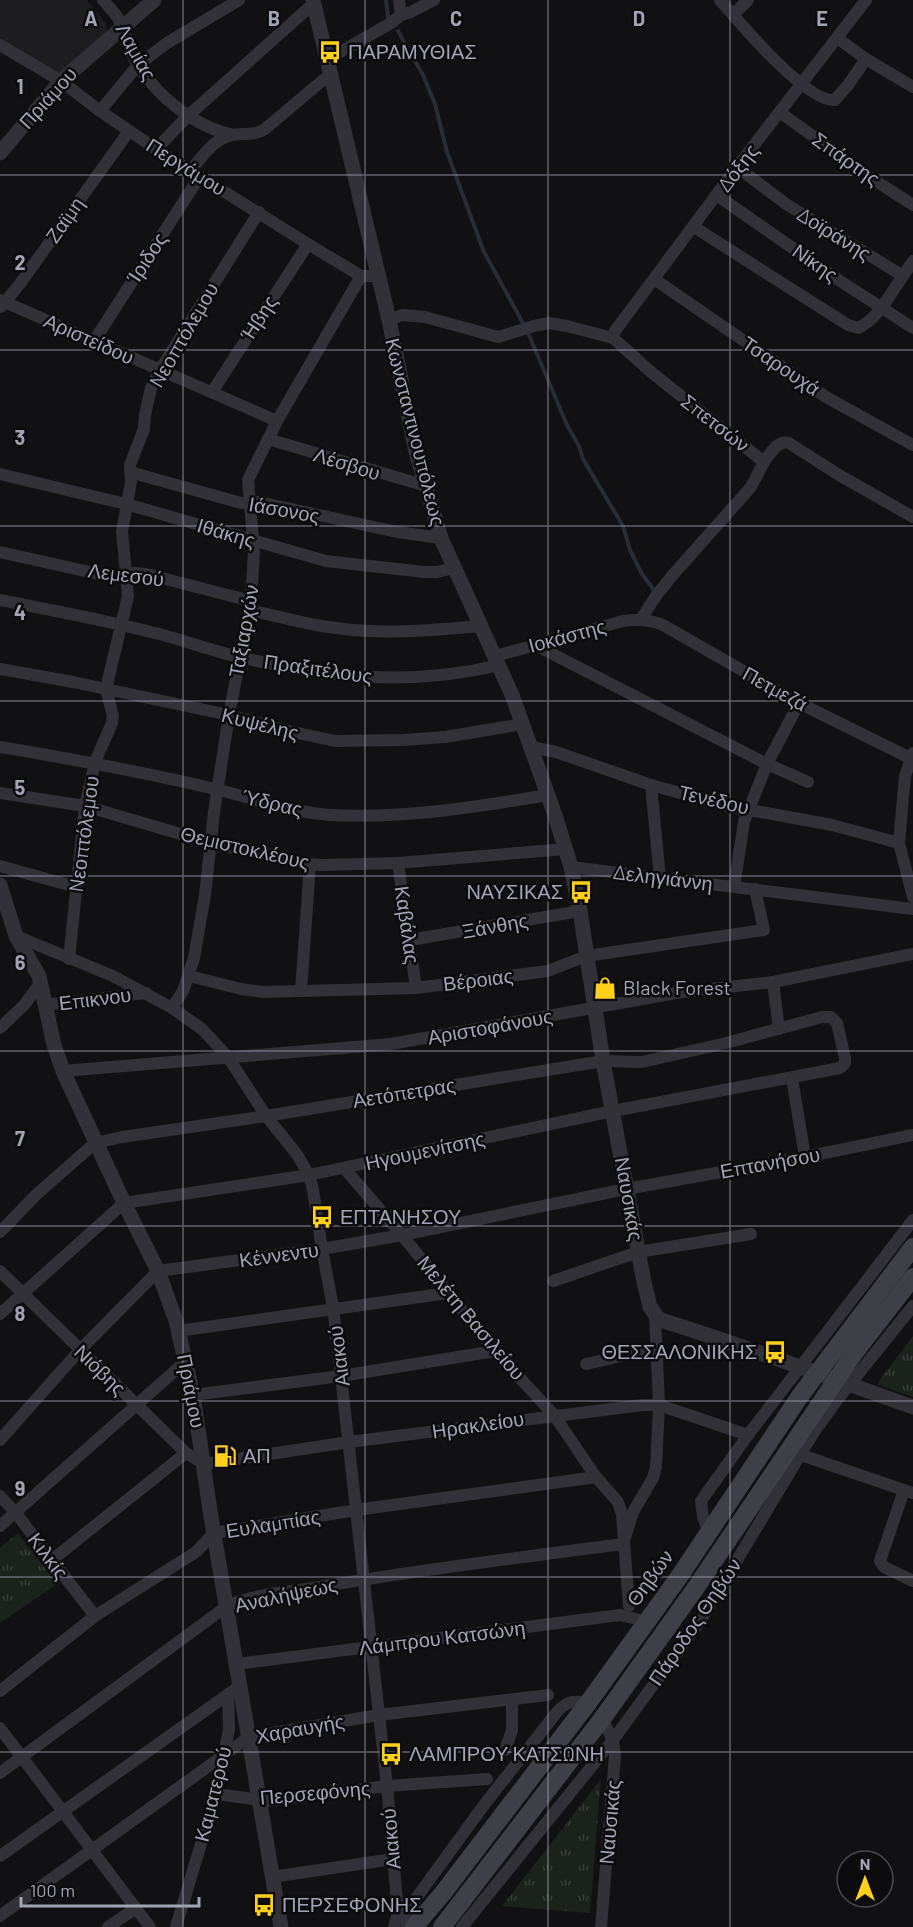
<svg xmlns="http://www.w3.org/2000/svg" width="913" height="1927" viewBox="0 0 913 1927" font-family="Barlow,sans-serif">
	<defs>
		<pattern id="park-tufts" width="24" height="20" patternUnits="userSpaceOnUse" patternTransform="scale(1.5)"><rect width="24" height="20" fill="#1b221c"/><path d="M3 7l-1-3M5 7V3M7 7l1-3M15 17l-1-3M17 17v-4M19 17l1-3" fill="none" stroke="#393f3b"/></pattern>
	</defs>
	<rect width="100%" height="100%" fill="#111012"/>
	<path fill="#1d1c1f" d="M0,0h87l19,24 2,12 -48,41 -60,-36z"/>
	<g fill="url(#park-tufts)">
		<path d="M913,1336v61l-35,-12v-3z"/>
		<path d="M18,1533l39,51 -57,39v-75z"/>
		<path d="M601,1779l-11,134 -88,-7z"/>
	</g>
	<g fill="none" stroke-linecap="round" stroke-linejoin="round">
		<g stroke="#262d36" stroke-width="4">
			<path d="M386,0l2,18"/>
			<path d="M398,31l25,44 12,29 12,48 37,100 40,73"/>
			<path d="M529,335l38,90 12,21 4,13 40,67 7,24 12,24 11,15"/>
		</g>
		<g stroke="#313137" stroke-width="12">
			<path d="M103,0c5,6 11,12 15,18 8,15 11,33 20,47 20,32 58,63 96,70"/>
			<path d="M399,0l2,15"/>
			<path d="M720,0c19,22 87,103 115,100l13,-15 18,-26"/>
			<path d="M733,15l15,-15"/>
			<path d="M837,38l29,21 47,28"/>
			<path d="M0,45l61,36 39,30 56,38 152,95 53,32h16"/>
			<path d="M328,59l63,-36 10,-8 10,-3 23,-12"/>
			<path d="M100,111l38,-46 29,-22 72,-43"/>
			<path d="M781,113l87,63 45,29"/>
			<path d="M156,149l33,-34 125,-112"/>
			<path d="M191,170c12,-14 23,-32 42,-35 13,-2 21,1 32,-6l58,-49 9,-5"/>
			<path d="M718,196l119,83 76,49"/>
			<path d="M694,227l154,98 10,3c20,-9 32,-34 45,-52l-117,-72 -49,-37"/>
			<path d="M903,276l10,-15"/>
			<path d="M654,279l172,118 87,48"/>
			<path d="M0,300l277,121"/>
			<path d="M1,307l18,-22 110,-154"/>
			<path d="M389,320l13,-5 23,2 73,20 36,-11 15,-3 18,3 46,12"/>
			<path d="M613,338l2,-7 122,-164 129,-167"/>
			<path d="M613,338l38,34 113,90c7,-9 13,-22 25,-19l50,32 74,42"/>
			<path d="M94,341l106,-165"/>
			<path d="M212,392l96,-148"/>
			<path d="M268,439l158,47"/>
			<path d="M130,472l111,31 18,-1 138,30 44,6"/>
			<path d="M0,474l126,30 200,57 98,11h13l17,-4"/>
			<path d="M0,552l112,25 23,-4 11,1 105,27"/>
			<path d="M0,600c50,10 101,19 151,32 30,7 58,18 88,25 87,20 171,30 260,8"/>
			<path d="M249,610c29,6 58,15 87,18 48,7 96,2 144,-2"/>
			<path d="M641,619l15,-23 15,-19 80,-90 13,-25"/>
			<path d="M535,645l232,119 41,18"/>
			<path d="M495,656l128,-35c14,-2 27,-2 40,4l136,78 111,55"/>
			<path d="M0,669l73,13 156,33 55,15 51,11 68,-1 42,-3 78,-13"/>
			<path d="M0,747c72,12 143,25 215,42 38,9 75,23 115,26 73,4 146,-8 218,-20"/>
			<path d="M531,747l25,5 95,33 77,21 104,19 67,18"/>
			<path d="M913,753l-8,23 -6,67 14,54"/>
			<path d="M651,785l9,93"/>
			<path d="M0,793l85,13 140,41 24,2 55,15 18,1 76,-2 168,-14"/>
			<path d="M398,863l18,125"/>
			<path d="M0,866l76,21"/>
			<path d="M571,867l342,42"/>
			<path d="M734,887l10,-65 23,-58 32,-61"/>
			<path d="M16,936l97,40 59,32 30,21 26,28 38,59 30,37 13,22 4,15 9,59 11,58 8,69 46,410 11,127 -4,14"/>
			<path d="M410,940l170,-29"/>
			<path d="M69,959l16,-153 10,-44 17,-39 1,-7 -7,-27 22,-93 -6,-65 9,-49 -1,-17 14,-36 1,-14 6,-27 9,-18 99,-158"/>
			<path d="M189,976l52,13 22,3 153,-4 132,-17 38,-15 178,-26 -9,-41"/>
			<path d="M773,982l6,47"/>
			<path d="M301,991l9,-127"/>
			<path d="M45,1005l101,-12"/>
			<path d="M172,1008l11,-17 11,-33 11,-63 9,-83 15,-97 22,-114 3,-50 -6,-71 29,-59 84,-145"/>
			<path d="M0,1028l25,-24 16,-22"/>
			<path d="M63,1071l328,-27 291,-52 91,-10 140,-28"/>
			<path d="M792,1078l13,79"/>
			<path d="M344,1168l58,67 93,116 59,64 42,62 22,25 4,13 7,91"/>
			<path d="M0,1232l37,-38 58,-51 27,-6 144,-21 337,-55 39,1 80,-18 100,-27h9l6,6 8,35v5l-5,5 -227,43 -304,64 -185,28 -124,111"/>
			<path d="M0,1271l186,182 18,11 145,-22 294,-37h16l89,30"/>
			<path d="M553,1281l85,-29 113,-18"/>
			<path d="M178,1331l270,-38"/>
			<path d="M586,1364l71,-16"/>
			<path d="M193,1395l148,-19 154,-25"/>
			<path d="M0,1440l80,-90 78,-79 164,-22 80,-14 224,-46 179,-32 108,-22"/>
			<path d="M801,1455l112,38"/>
			<path d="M904,1490l-24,71 4,6 29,14"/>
			<path d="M0,1496l15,16 80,104"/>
			<path d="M0,1526l186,-165"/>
			<path d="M709,1532l-6,-15 -2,-16 47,-66 165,-215"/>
			<path d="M52,1560l134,-107"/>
			<path d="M237,1664l383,-49 16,4 9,5"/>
			<path d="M0,1691l95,-75 101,-64 18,-19 142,-23 240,-33"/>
			<path d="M0,1728l150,199"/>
			<path d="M505,1750l7,-20v-30"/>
			<path d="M0,1773l227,-167c30,-13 66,-14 98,-20 99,-17 199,-29 298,-42l10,-32 20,-34 3,-11 3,-62 -4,-91"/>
			<path d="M216,1794l52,7 119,-15 100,-7"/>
			<path d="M0,1856l240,-170"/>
			<path d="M272,1877l121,-18"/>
			<path d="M0,1916l249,-179 130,-22 169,-20"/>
			<path d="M108,1927l28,-19"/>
			<path d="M176,1927l40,-133 13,-65 -1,-35"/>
			<path d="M407,1927l1,-13 6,-13 70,-96 73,-93c10,-11 16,-12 31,-9"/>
			<path d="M462,1927l151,-187 88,-120 113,-188 24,-33 75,-93"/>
			<path d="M601,1927l14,-171 -2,-16 -11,-21"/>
		</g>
		<g stroke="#313137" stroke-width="15">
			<path d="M313,0l76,320 27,132 25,86 71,157 43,120 16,52 9,44 23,150 41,221 6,25 9,12 8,3c83,26 164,56 246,85"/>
			<path d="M0,153l61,-72 93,-81"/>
			<path d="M0,885l16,51 23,40 15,69 9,26 61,132 34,68 18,50 17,74 18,122 70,410"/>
		</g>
		<g stroke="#3f4047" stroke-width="18">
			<path d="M414,1927l29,-34 145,-190 91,-126 121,-181 113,-149"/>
			<path d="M442,1927l160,-208 93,-130 160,-237 58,-75"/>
		</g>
	</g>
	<path fill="none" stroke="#a1a4b4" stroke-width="1.5" stroke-opacity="0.55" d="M183,0v1927M365,0v1927M548,0v1927M730,0v1927M0,175h913M0,350h913M0,526h913M0,701h913M0,876h913M0,1051h913M0,1226h913M0,1401h913M0,1577h913M0,1752h913"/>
	<defs>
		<g id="bus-bare" transform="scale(1.8)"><path d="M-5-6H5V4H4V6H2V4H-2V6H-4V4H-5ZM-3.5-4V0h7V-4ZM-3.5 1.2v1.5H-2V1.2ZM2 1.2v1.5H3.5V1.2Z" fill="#fed01c" stroke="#0c0b0d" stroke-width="2.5" paint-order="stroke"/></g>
		<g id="shop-bare" transform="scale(1.8)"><path d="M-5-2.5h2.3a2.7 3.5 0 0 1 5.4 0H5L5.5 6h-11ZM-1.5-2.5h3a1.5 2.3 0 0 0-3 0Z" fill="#fed01c" stroke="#0c0b0d" stroke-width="2.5" paint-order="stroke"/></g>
		<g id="fuel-bare" transform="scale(1.8)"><path d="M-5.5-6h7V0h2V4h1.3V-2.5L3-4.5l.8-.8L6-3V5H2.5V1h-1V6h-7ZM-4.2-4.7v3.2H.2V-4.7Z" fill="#fed01c" stroke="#0c0b0d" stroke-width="2.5" paint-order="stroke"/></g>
	</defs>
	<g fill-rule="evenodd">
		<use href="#bus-bare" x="330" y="52"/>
		<use href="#bus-bare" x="581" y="892"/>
		<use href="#shop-bare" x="605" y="988"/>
		<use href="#bus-bare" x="322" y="1217"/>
		<use href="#bus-bare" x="775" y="1352"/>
		<use href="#fuel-bare" x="225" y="1456"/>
		<use href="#bus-bare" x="391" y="1754"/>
		<use href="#bus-bare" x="264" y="1905"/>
	</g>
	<g text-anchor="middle" stroke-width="5" stroke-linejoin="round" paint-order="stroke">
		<g font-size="20" fill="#a1a4b4" stroke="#0c0b0d">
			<text transform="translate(136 52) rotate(61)" y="7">Λαμίας</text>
			<text transform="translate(48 98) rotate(-48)" y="7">Πριάμου</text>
			<text transform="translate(846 159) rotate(35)" y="7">Σπάρτης</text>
			<text transform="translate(186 167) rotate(32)" y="7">Περγάμου</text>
			<text transform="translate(738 168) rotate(-53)" y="7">Δόξης</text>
			<text transform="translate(65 220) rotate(-55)" y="7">Ζαϊμη</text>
			<text transform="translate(834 234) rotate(32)" y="7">Δοϊράνης</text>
			<text transform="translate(147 258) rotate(-57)" y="7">Ίριδος</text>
			<text transform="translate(815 263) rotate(35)" y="7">Νίκης</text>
			<text transform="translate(259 318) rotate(-57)" y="7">Ήβης</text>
			<text transform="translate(184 335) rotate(-60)" y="7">Nεοπτόλεμου</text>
			<text transform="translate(89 339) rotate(24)" y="7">Αριστείδου</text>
			<text transform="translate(781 366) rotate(34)" y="7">Τσαρουχά</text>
			<text transform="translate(715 423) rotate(38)" y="7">Σπετσών</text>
			<text transform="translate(415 432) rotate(76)" y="7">Κωνσταντινουπόλεως</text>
			<text transform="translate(347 464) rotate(17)" y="7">Λέσβου</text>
			<text transform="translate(284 510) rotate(10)" y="7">Ιάσονος</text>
			<text transform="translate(226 533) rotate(16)" y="7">Ιθάκης</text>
			<text transform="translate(126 575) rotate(7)" y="7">Λεμεσού</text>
			<text transform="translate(244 631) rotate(-80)" y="7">Ταξιαρχών</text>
			<text transform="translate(567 636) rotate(-15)" y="7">Ιοκάστης</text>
			<text transform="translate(318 669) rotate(8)" y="7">Πραξιτέλους</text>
			<text transform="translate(775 689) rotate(29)" y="7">Πετμεζά</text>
			<text transform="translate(260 724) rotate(14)" y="7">Κυψέλης</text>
			<text transform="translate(714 800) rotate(13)" y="7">Τενέδου</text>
			<text transform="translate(272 803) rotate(13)" y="7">Ύδρας</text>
			<text transform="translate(84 834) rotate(-82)" y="7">Nεοπτόλεμου</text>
			<text transform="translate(245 848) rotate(13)" y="7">Θεμιστοκλέους</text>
			<text transform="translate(663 878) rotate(7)" y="7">Δεληγιάννη</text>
			<text transform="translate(407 925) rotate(82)" y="7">Καβάλας</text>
			<text transform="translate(495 926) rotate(-10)" y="7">Ξάνθης</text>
			<text transform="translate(478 980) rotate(-7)" y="7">Βέροιας</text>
			<text transform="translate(95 999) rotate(-7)" y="7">Επικνου</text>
			<text transform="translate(490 1027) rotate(-10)" y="7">Αριστοφάνους</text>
			<text transform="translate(404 1093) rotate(-9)" y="7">Αετόπετρας</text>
			<text transform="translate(425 1151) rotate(-12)" y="7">Ηγουμενίτσης</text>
			<text transform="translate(770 1163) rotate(-10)" y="7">Επτανήσου</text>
			<text transform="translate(629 1199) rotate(80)" y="7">Ναυσικάς</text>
			<text transform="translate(279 1255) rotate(-8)" y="7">Κέννεντυ</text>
			<text transform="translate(471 1318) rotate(50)" y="7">Μελέτη Βασιλείου</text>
			<text transform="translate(339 1356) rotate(-97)" y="7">Αιακού</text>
			<text transform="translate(100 1370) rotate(44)" y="7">Νιόβης</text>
			<text transform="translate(191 1391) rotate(79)" y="7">Πριάμου</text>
			<text transform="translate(478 1425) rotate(-8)" y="7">Ηρακλείου</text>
			<text transform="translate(273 1524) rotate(-9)" y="7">Ευλαμπίας</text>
			<text transform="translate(48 1556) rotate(53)" y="7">Κιλκίς</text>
			<text transform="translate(650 1578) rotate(-54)" y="7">Θηβών</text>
			<text transform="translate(286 1595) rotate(-12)" y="7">Αναλήψεως</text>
			<text transform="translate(695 1622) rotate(-56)" y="7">Πάροδος Θηβών</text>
			<text transform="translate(442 1638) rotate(-7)" y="7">Λάμπρου Κατσώνη</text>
			<text transform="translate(300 1729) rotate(-10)" y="7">Χαραυγής</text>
			<text transform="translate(315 1793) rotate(-5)" y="7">Περσεφόνης</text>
			<text transform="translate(213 1794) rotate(-76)" y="7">Καματερού</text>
			<text transform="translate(610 1822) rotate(-85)" y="7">Ναυσικάς</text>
			<text transform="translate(391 1839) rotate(-95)" y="7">Αιακού</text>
		</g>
		<g font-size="20" fill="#a1a4b4" stroke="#0c0b0d" text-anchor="start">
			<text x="348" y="59">ΠΑΡΑΜΥΘΙΑΣ</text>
			<text x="563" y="899" text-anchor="end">ΝΑΥΣΙΚΑΣ</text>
			<text x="623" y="995">Black Forest</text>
			<text x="340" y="1224">ΕΠΤΑΝΗΣΟΥ</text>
			<text x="757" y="1359" text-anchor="end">ΘΕΣΣΑΛΟΝΙΚΗΣ</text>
			<text x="243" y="1463">ΑΠ</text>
			<text x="409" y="1761">ΛΑΜΠΡΟΥ ΚΑΤΣΩΝΗ</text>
			<text x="282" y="1912">ΠΕΡΣΕΦΟΝΗΣ</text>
		</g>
	</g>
	<g font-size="20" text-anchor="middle" font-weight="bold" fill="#a1a4b4" stroke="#0c0b0d" stroke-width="5" stroke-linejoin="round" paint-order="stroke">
		<text x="91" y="26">A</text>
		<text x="274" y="26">B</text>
		<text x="456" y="26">C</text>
		<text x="639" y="26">D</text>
		<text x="822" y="26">E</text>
		<text x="20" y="94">1</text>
		<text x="20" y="270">2</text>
		<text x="20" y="445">3</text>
		<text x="20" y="620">4</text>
		<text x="20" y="795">5</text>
		<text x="20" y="970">6</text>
		<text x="20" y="1146">7</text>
		<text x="20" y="1321">8</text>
		<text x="20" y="1496">9</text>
	</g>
	<g transform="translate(865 1879)"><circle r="28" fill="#0c0b0d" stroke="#484850" stroke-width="1.5"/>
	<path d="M0-4.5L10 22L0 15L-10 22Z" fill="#fed01c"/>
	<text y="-9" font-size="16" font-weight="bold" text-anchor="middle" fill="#a1a4b4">N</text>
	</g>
	<path d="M21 1897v9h178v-9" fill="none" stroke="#a1a4b4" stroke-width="3"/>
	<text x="30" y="1897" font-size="18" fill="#a1a4b4" stroke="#0c0b0d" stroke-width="4.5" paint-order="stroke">100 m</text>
</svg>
